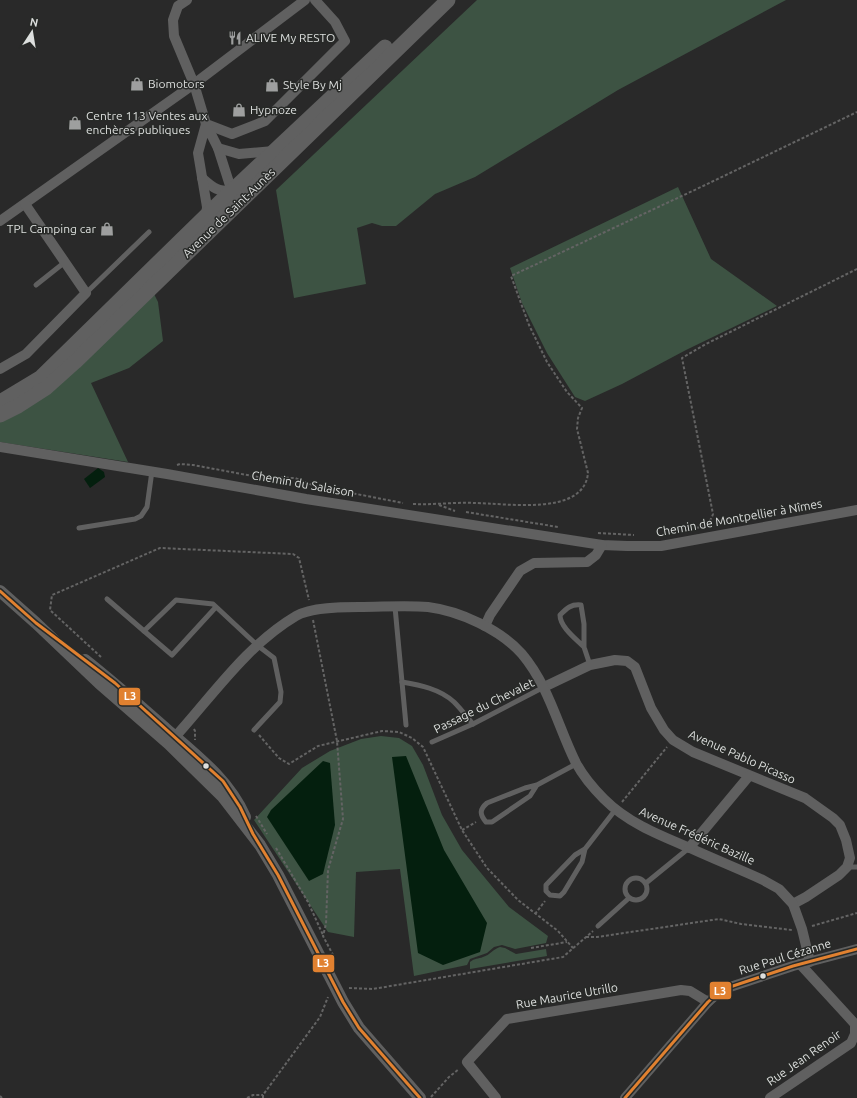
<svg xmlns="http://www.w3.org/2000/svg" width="857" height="1098" viewBox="0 0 857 1098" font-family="Ubuntu,sans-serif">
	<rect width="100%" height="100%" fill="#292929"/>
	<g fill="#3d5343">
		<path d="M477,0h309l-168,90 -143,87 -40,17 -39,32h-14l-10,-3 -15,5 9,56 -72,14 -18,-108z"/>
		<path d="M678,187l33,72 66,47 -91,44 -64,34 -37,17 -10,-4 -28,-44 -25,-50 -12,-35z"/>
		<path d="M154,294l4,8 5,39 -34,27 -38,15 37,79 -128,-20v-23z"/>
		<path d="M381,736l18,2 13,8 11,19 19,50 20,35 47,57 39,29 -2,7 -31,6 -13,-4 -8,2 -7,6 -17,6 -3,6 -53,11 -14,-107 -44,3 -2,65 -26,-5 -74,-112 48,-52 28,-17 31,-12z"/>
		<path d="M500,947l5,1 11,6 30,-5 1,7 -77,13v-7c5,-4 8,-3 13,-5 7,-2 10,-8 17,-10z"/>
	</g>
	<g fill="#041f0e">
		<path d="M98,468l6,4 1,5 -15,11 -6,-9z"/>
		<path d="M406,756l38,94 43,73 -7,29 -37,13 -25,-12 -26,-196z"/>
		<path d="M323,761l7,2 5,62 -12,49 -14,7 -42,-64 4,-7z"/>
	</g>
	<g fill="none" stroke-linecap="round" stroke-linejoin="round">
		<g stroke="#646464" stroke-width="2" stroke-dasharray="3 2" stroke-linecap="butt">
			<path d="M177,465l3,-1 13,1 65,12 37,1 20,8 88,17"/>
			<path d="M413,504c21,1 41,-2 62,-1 30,0 109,14 113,-30l-11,-44 1,-11 4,-10 -15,-16 -20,-30 -18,-37 -18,-49 190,-89 156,-75"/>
			<path d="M439,505l16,6"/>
			<path d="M466,512l92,15"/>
			<path d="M687,530c12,-3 22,-3 26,-16l-31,-156 24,-14 151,-75"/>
			<path d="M598,533l36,2"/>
			<path d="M313,620l24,121 6,78 -15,51 -2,54 -3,12 10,19"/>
			<path d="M101,657l-51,-47 2,-15 108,-47 133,6 6,4 10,42"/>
			<path d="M194,729l1,2v9"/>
			<path d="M259,735l20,23 10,6 29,-18 64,-15 17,1 13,6 11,9 39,83 25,38 31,32 40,31 15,17"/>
			<path d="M622,802l45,-55"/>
			<path d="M256,816l11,18"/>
			<path d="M462,830l14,-8"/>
			<path d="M276,848l32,54 15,33"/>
			<path d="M535,914l10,-13"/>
			<path d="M812,926l45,-13"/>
			<path d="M586,937h11l122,-18 22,5 51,6"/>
			<path d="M531,948l36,-6"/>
			<path d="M349,988l24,1 190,-32 30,-26"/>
			<path d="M0,1096l2,2"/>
			<path d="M431,1097l18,-20 10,-8"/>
			<path d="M247,1098l6,-3h10"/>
			<path d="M263,1098v-3l57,-78 8,-20"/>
		</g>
		<g stroke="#606060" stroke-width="5">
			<path d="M36,285l29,-23"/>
			<path d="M86,293l63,-61"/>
			<path d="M79,528l56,-9 6,-3 6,-9 5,-36"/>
			<path d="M107,599l37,32"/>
			<path d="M216,607l-44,48 -28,-24 32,-31 37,4 44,41 17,13 7,34 -1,10 -26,28"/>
			<path d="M395,607l11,118"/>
			<path d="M584,647c-8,-8 -24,-20 -24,-32 7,-7 11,-11 21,-10l3,19v23l6,18"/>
			<path d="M402,682c18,3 38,7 52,20 7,7 13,15 19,22"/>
			<path d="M432,742l41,-18 71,-37"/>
			<path d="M537,785l-7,11 -38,26h-6c-7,-8 -6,-13 1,-19l38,-15 12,-3 39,-21"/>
			<path d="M585,849l-3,13 -18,30 -4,4 -10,-1 -4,-4v-6l29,-30 10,-6 31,-40"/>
			<path d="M847,867h10"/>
			<circle cx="636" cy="889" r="11"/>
			<path d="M646,883l43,-35"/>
			<path d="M598,926l31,-28"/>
		</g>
		<g stroke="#606060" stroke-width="10">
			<path d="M187,0l-9,6 -5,14 1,16 20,48 12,40 26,10 33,-13 80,-80 -10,-19 -20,-22"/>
			<path d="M218,148l21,6 35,-3"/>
			<path d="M202,178c11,10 16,14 32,13"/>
			<path d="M206,216l1,-9 -9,-54 8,-29 12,24 15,47"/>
			<path d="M0,221l194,-137 111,-84"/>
			<path d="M0,369l26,-15 60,-61 -61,-89"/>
			<path d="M0,447l167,27 139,25 296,46 25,1h34l196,-36"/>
			<path d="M485,626l5,-11 30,-44 14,-8 53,-1 9,-7 6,-10"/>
			<path d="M544,687l46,-22 25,-5 12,1 8,6 16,41 13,22 9,10 20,12 112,46 28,20 7,7 6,15 4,18 -3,9 -8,8 -33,22 -13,7"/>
			<path d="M175,737c38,-42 72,-92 121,-121 15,-9 46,-9 63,-9 23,0 47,-2 69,0 32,4 73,23 94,47 27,32 36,73 54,109 7,13 18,26 28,36 24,24 55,36 86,49 24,11 49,21 73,32l16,9 14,15 9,25 8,33"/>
			<path d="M689,848l60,-72"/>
			<path d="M496,1098l-29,-36 40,-43 174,-29 9,1 18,11"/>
			<path d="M625,1098l83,-96 13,-12 72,-24 64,-17"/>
			<path d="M770,1098l81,-55 4,-9v-10l-55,-60"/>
		</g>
		<g stroke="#606060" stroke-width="12">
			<path d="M0,591l36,32 63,60 70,61 54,53 37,48 18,30 65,127 16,26 61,70"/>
			<path d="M85,660c28,22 55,46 81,69 30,26 63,51 79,88"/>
		</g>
		<g stroke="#606060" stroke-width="15">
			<path d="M0,402l40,-24 183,-179 162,-152"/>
			<path d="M0,415l18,-9 28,-18 29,-26 373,-362"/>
		</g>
		<g stroke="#282a28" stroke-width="6">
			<g id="bus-1">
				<path d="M0,591l36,32 79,60 108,98 17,26 13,27 25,41 65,127 16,26 61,70"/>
				<path d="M625,1098l83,-96 13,-12 72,-24 64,-17"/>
			</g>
		</g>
		<use href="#bus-1" stroke="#e18130" stroke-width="3"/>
	</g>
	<defs>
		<g id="restaurant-bare" transform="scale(1.08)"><path d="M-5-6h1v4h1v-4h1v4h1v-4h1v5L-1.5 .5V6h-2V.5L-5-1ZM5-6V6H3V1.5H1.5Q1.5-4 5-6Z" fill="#9e9f9f" stroke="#282a28" stroke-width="2.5" paint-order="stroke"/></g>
		<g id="shop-bare" transform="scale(1.08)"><path d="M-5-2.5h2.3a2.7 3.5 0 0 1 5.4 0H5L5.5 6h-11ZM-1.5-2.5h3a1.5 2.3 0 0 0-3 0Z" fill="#9e9f9f" stroke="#282a28" stroke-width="2.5" paint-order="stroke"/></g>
	</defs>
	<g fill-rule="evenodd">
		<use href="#restaurant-bare" x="235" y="38"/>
		<use href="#shop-bare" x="137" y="84"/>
		<use href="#shop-bare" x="272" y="85"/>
		<use href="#shop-bare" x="239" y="110"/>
		<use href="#shop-bare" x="75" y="123"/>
		<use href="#shop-bare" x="107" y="229"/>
	</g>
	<g fill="#dddfde" stroke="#282a28" stroke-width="1.5">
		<circle cx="206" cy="766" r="3.5"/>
		<circle cx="763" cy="976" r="3.5"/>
	</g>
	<g text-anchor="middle" stroke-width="3" stroke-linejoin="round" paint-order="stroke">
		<g font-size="12" fill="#dddfde" stroke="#282a28" text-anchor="start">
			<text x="246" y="42">ALIVE My RESTO</text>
			<text x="148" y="88">Biomotors</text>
			<text x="283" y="89">Style By Mj</text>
			<text x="250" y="114">Hypnoze</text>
			<text x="86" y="120">Centre 113 Ventes aux<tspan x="86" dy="14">enchères publiques</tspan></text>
			<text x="96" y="233" text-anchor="end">TPL Camping car</text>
		</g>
		<g font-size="12" fill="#dddfde" stroke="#282a28">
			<text transform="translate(229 213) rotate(-44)" y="4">Avenue de Saint-Aunès</text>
			<text transform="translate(303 484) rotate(10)" y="4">Chemin du Salaison</text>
			<text transform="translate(739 518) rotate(-10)" y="4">Chemin de Montpellier à Nîmes</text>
			<text transform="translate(484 706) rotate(-26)" y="4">Passage du Chevalet</text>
			<text transform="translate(742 757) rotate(24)" y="4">Avenue Pablo Picasso</text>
			<text transform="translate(697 836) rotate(24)" y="4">Avenue Frédéric Bazille</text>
			<text transform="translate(785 957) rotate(-17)" y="4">Rue Paul Cézanne</text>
			<text transform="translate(567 996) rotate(-10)" y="4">Rue Maurice Utrillo</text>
			<text transform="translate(804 1058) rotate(-35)" y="4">Rue Jean Renoir</text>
		</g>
	</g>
	<g stroke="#282a28" stroke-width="1.5">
		<rect x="118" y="687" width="23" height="19" rx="4" fill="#e18130"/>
		<rect x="312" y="954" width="23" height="19" rx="4" fill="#e18130"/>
		<rect x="709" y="981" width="23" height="19" rx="4" fill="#e18130"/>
	</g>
	<g font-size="11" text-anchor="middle" font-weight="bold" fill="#fff">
		<text x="130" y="700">L3</text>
		<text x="323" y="967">L3</text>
		<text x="720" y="995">L3</text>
	</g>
	<g transform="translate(32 32) rotate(12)" stroke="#282a28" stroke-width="3" paint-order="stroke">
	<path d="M0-3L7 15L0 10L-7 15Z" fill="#dddfde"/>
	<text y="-6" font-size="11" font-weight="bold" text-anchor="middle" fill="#dddfde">N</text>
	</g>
</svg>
